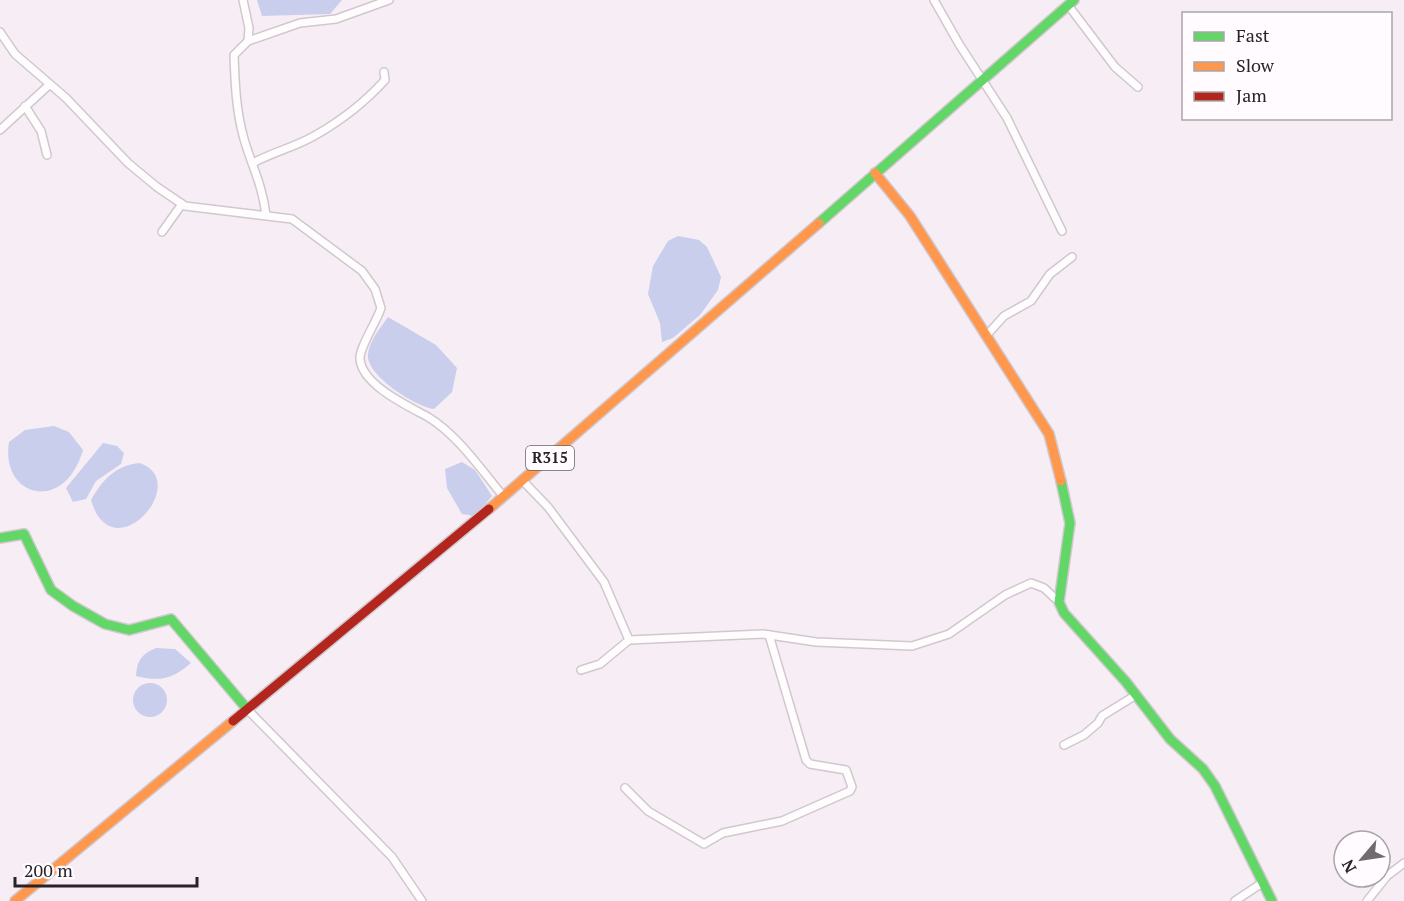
<svg xmlns="http://www.w3.org/2000/svg" width="1404" height="901" viewBox="0 0 1404 901" font-family="'PT Serif',serif">
	<rect width="100%" height="100%" fill="#f7edf4"/>
	<g fill="#c9ceec">
		<path d="M257,0h85l-12,14 -68,2z"/>
		<path d="M678,236l21,4 8,7 14,30 -3,13 -18,25 -27,23 -11,4 -2,-19 -12,-29 5,-28 15,-25z"/>
		<path d="M388,317l48,28 21,23 -5,24 -18,17c-18,-2 -69,-34 -66,-55 1,-13 13,-27 20,-37z"/>
		<path d="M54,426l15,6 14,18c-19,65 -83,47 -74,-8l16,-12z"/>
		<path d="M103,443l14,3 7,7 -3,11 -25,17 -10,18 -13,3 -7,-14z"/>
		<path d="M462,462l13,8 17,26 -17,20 -13,-2 -15,-26 -2,-19z"/>
		<path d="M140,463c53,19 -28,110 -49,37 11,-20 25,-35 49,-37z"/>
		<path d="M156,648l19,1 16,14c-18,16 -31,19 -55,13 1,-16 6,-22 20,-28z"/>
		<circle cx="150" cy="700" r="17"/>
	</g>
	<g fill="none" stroke-linecap="round" stroke-linejoin="round">
		<g stroke="#d0c8ce" stroke-width="10">
			<g id="street">
				<path d="M243,0l6,28 -1,13 -14,14c1,28 2,56 10,84 8,28 18,44 22,76"/>
				<path d="M934,0l25,44 48,74 55,113"/>
				<path d="M1068,5l47,62 23,20"/>
				<path d="M0,32l15,22 51,44 62,65 29,24 28,19 107,13 70,52 13,18 6,19c-4,13 -22,40 -21,51 2,26 48,47 68,58 30,18 54,54 76,80"/>
				<path d="M248,41l52,-18 36,-4 53,-19"/>
				<path d="M25,106l16,25 6,24"/>
				<path d="M0,130l49,-45"/>
				<path d="M253,163c20,-11 42,-16 61,-27 25,-14 52,-35 71,-56l-1,-8"/>
				<path d="M162,232l20,-28"/>
				<path d="M986,336l18,-20 27,-15 19,-27 22,-17"/>
				<path d="M523,481l25,26 56,75 25,58"/>
				<path d="M581,670l19,-6 29,-24 134,-6 53,8 96,4 37,-12 56,-39 26,-12 13,5 15,14"/>
				<path d="M247,709l145,148 30,44"/>
				<path d="M1064,745l20,-10 14,-12 4,-7 34,-21"/>
				<path d="M625,788l23,23 56,33 19,-11 59,-12 68,-30 2,-4 -6,-17 -36,-6 -4,-4 -37,-125"/>
				<path d="M1235,901l27,-18"/>
				<path d="M1367,901l20,-25 17,-13"/>
			</g>
		</g>
		<g stroke="#d0c8ce" stroke-width="12">
			<g id="fast">
				<path d="M819,223l255,-223"/>
				<path d="M1061,481l9,42 -11,79 5,11 62,69 44,57 33,30 12,17 57,115"/>
				<path d="M0,538l24,-4 27,56 22,16 32,18 24,6 42,-11 76,90"/>
			</g>
		</g>
		<g stroke="#d0c8ce" stroke-width="12">
			<g id="slow">
				<path d="M875,173l35,43 139,218 12,47"/>
				<path d="M489,509l330,-286"/>
				<path d="M15,901l218,-180"/>
			</g>
		</g>
		<g stroke="#d0c8ce" stroke-width="12">
			<path id="jam" d="M233,721l256,-212"/>
		</g>
		<use href="#street" stroke="#fefcfd" stroke-width="7"/>
		<use href="#fast" stroke="#63d668" stroke-width="9"/>
		<use href="#slow" stroke="#ff974d" stroke-width="9"/>
		<use href="#jam" stroke="#b3261e" stroke-width="9"/>
	</g>
	<g text-anchor="middle" stroke-width="5" stroke-linejoin="round" paint-order="stroke">
		<rect fill="#fffbfe" stroke="#696468" stroke-width="1.5" x="526" y="446" width="48" height="24" rx="4.5"/>
		<g font-size="15" font-weight="bold" fill="#292328">
			<text x="550" y="463">R315</text>
		</g>
	</g>
	<rect x="1182" y="12" width="210" height="108" fill="#fffbfe" stroke="#a9a5a8" stroke-width="1.5"/>
	<rect x="1194" y="32" width="30" height="9" fill="#63d668" stroke="#a9a5a8" stroke-width="1.5"/>
	<text x="1236" y="42" font-size="18" fill="#292328">Fast</text>
	<rect x="1194" y="62" width="30" height="9" fill="#ff974d" stroke="#a9a5a8" stroke-width="1.5"/>
	<text x="1236" y="72" font-size="18" fill="#292328">Slow</text>
	<rect x="1194" y="92" width="30" height="9" fill="#b3261e" stroke="#a9a5a8" stroke-width="1.5"/>
	<text x="1236" y="102" font-size="18" fill="#292328">Jam</text>
	<g transform="translate(1362 859) rotate(241)"><circle r="28" fill="#fffbfe" stroke="#a9a5a8" stroke-width="1.5"/>
	<path d="M0-4.5L10 22L0 15L-10 22Z" fill="#716a6f"/>
	<text y="-9" font-size="16" font-weight="bold" text-anchor="middle" fill="#292328">N</text>
	</g>
	<path d="M15 877v9h182v-9" fill="none" stroke="#292328" stroke-width="3"/>
	<text x="24" y="877" font-size="18" fill="#292328" stroke="#fffbfe" stroke-width="4.5" paint-order="stroke">200 m</text>
</svg>
